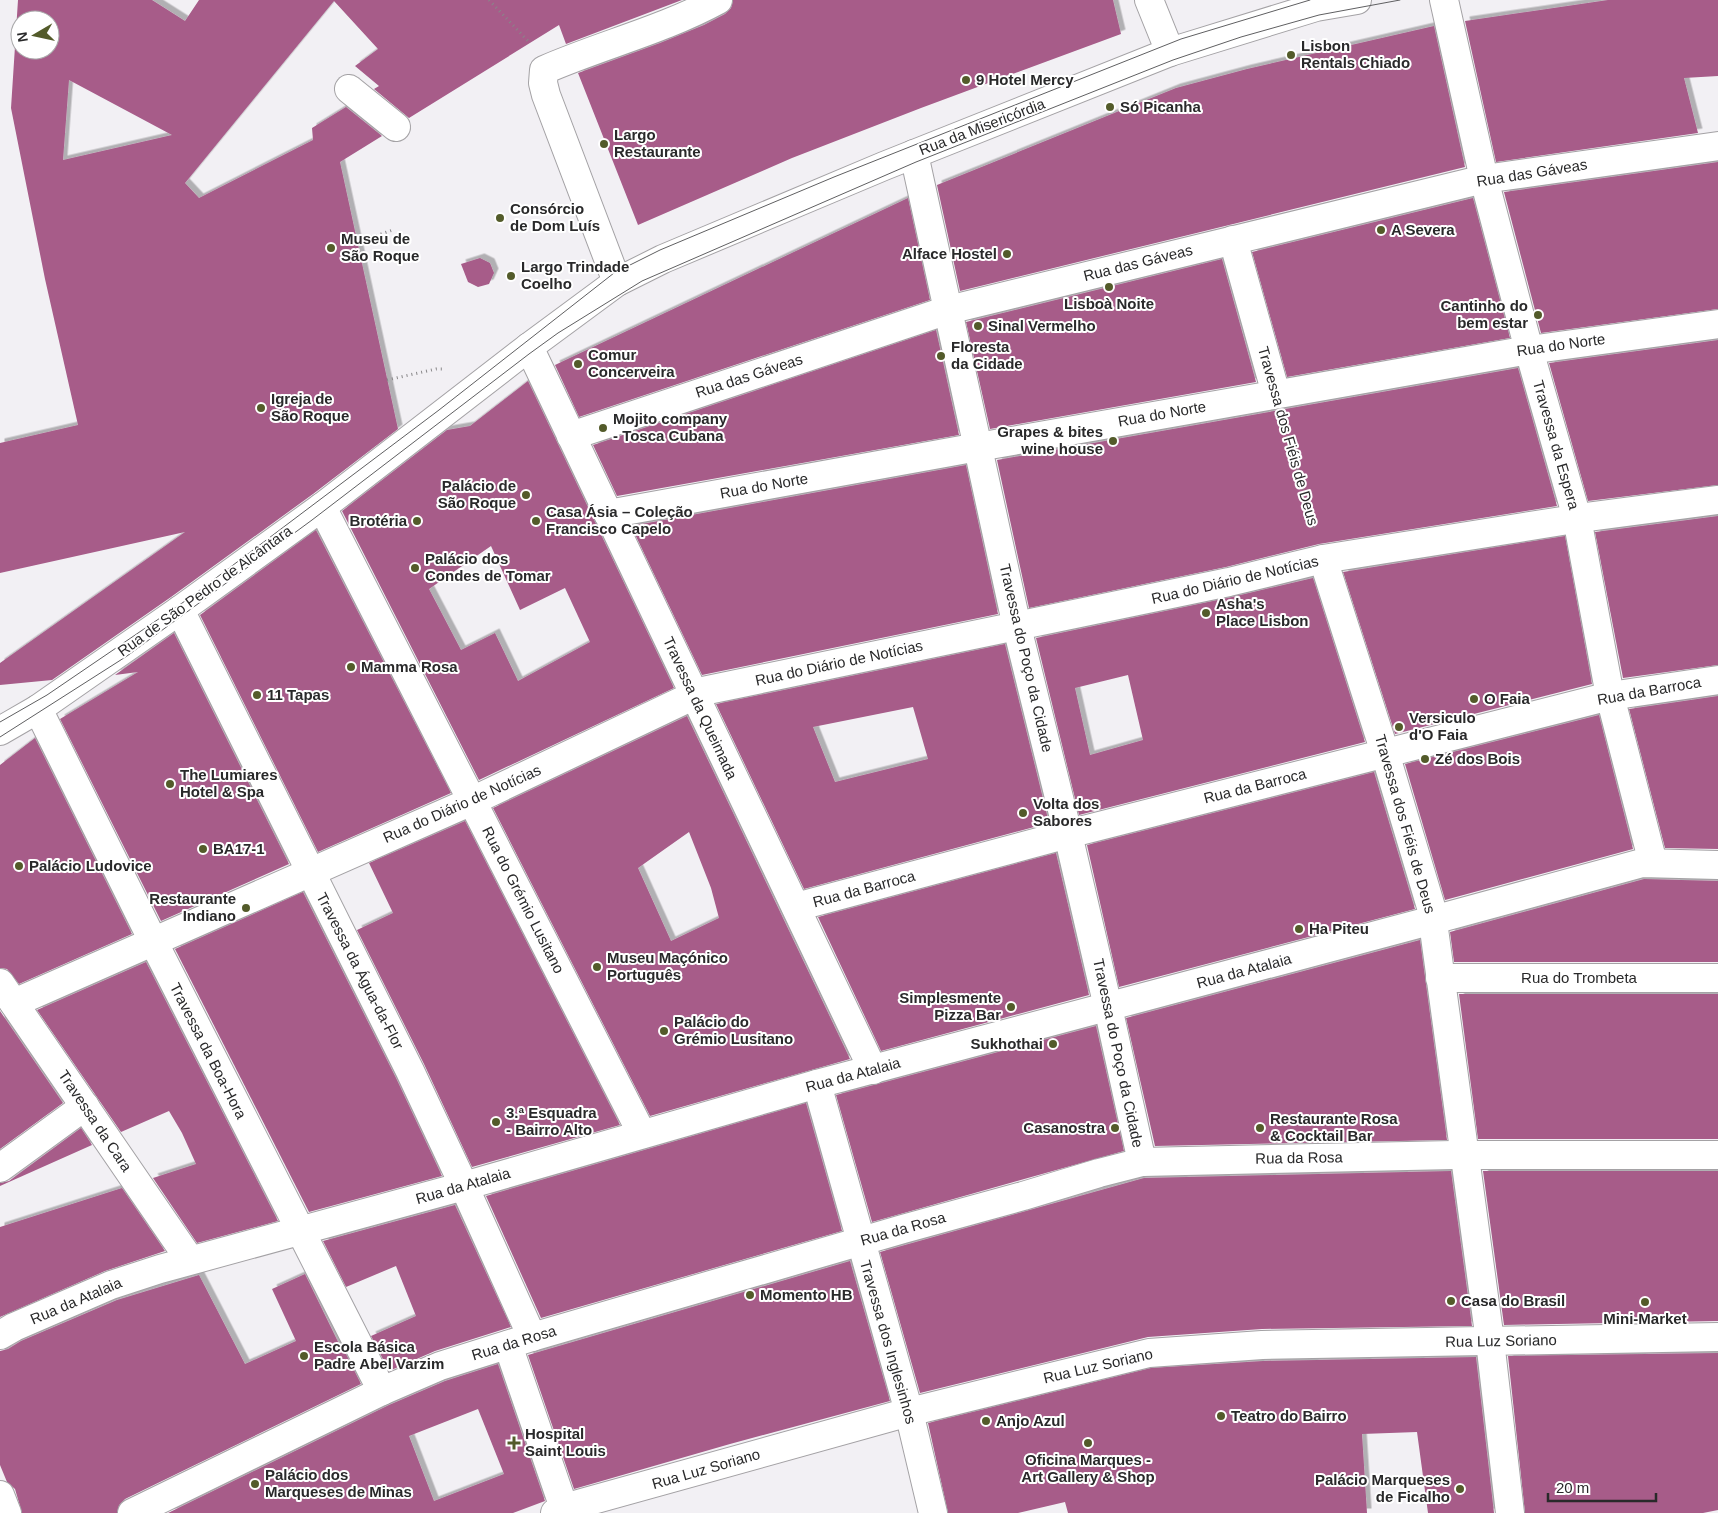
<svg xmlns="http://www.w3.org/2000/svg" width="1718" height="1513" viewBox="0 0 1718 1513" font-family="Helvetica,sans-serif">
	<defs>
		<filter id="shadow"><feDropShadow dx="4.5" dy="-4.5" stdDeviation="0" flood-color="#0004"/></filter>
	</defs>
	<rect width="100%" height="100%" fill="#f2f0f4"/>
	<g fill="#a75c89" fill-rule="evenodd" filter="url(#shadow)">
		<path d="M18,0h134l33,21 14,-21h483l-116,44 -7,-19 -150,93 -35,-29 5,-3 -24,-20 23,-17 -44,-48 -149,182 14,15 114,-58 -1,-12 34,-21 36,29 -42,26 58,267 -85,65 -142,103 -119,83 -52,5v-22l185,-131 -185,41v-130l78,-18 -33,-146 -34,-171zM20,20h30v30h-30zM69,80l103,55 -109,25z"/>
		<path d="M733,0h380l8,34 -200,74 -129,50 -154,67 -60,-152 82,-30 44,-18 21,-11 6,-6z"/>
		<path d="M1608,0h110v76l-34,2 14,55 -202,29 -31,-141z"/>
		<path d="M1434,26l31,141 -505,124 -23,-106 239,-97 71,-19z"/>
		<path d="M1718,162v147l-177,24 -37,-141z"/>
		<path d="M908,198l22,102 -351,117 -24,-52z"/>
		<path d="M1473,198l37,140 -223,39 -35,-125z"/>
		<path d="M480,258l10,5 4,10 -5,11 -11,3 -10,-5 -7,-18z"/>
		<path d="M1222,259l34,123 -266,47 -24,-107z"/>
		<path d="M936,330l23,105 -342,61 -24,-51z"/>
		<path d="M1718,340v145l-130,16 -39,-138z"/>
		<path d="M1518,368l39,138 -238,38 -93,23 -197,41 -32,-148z"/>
		<path d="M528,381l146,307 -195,92 -137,-269 105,-81 23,-4zM491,546l29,64 45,-22 25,54 -72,39 -23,-48 -34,17 -32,-61z"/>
		<path d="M966,465l32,149 -296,61 -71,-149z"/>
		<path d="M1718,516v149l-95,13 -28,-146z"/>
		<path d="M316,530l135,263 -133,59 -118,-237z"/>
		<path d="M1565,536l27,148 -197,50 -52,-162z"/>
		<path d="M1313,578l52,164 -286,73 -43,-177 196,-41zM1128,675l15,65 -53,15 -15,-67z"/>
		<path d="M174,633l115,231 -128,57 -101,-202 78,-47 -23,3z"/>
		<path d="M1005,644l44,179 -245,66 -88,-185zM913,707l15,52 -93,23 -22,-55z"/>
		<path d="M1718,696v153l-53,-1 -36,-139z"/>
		<path d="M1599,715l34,134 -188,51 -40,-136z"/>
		<path d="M687,716l163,343 -200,57 -157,-308zM689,832l22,56 8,30 -48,23 -33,-73z"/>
		<path d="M35,738l97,196 -113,50 -12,-15 -7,-1v-203z"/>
		<path d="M1374,772l41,137 -296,78 -32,-142z"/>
		<path d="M465,821l155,304 -148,42 -48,-103 -67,-134 36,-17 -24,-50z"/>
		<path d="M1056,853l33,142 -208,56 -63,-134z"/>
		<path d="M1644,879l74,2v81h-264l-4,-30z"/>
		<path d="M303,892l93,186 46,98 -133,36 -134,-263z"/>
		<path d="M1420,940l27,200 -292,6 -29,-128z"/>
		<path d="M146,962l132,259 -81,22 -44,-65 43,-14 -14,-31 -13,-22 -48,21 -84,-122z"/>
		<path d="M1459,994h259v145h-240z"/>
		<path d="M0,1011l63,92 -63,46z"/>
		<path d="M1096,1026l28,125 -252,71 -36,-127z"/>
		<path d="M806,1103l36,128 -301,87 -55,-122z"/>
		<path d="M81,1128l11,17 -92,41v-3l9,-2z"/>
		<path d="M1451,1171l21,155 -210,3 -114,8 -228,56 -40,-141 264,-74z"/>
		<path d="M1483,1171h235v150l-214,4z"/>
		<path d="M122,1188l43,63 -60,20 -105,46v-90z"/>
		<path d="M455,1205l56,122 -76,24 -46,20 -18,-35 45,-20 -20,-50 -50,21 -23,-46z"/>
		<path d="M850,1261l40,140 -160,43 -156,45 -46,-134z"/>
		<path d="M305,1274l36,74h2l18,36 -236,115 -6,6 -2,8h-95l-7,-24 -8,-7 -7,-17v-114l8,-2 13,-8 96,-41 82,-25 46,89 51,-23 -24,-52z"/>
		<path d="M1718,1353v157l-15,3h-178l-17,-157z"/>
		<path d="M1476,1357l18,156h-66l-11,-81 -55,2 5,79h-299l-3,-11 -47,11h-70l-20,-90 223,-55 112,-7z"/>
		<path d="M498,1364l47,137 -32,12h-345l221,-108 56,-24zM478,1409l26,65 -70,27 -25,-65z"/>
	</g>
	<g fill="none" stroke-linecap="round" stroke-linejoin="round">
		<g stroke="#a4a2a5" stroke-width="30">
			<g id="street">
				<path d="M1149,0l21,52"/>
				<path d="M1444,0l40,179 45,171 48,168 33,178 43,167"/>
				<path d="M349,89l47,38"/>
				<path d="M914,154l103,473 51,207 40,173 34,155"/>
				<path d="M1233,240l43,154"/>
				<path d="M617,282l-71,-187 -3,-12 1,-13c57,-25 119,-40 174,-70"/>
				<path d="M529,347l344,723"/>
				<path d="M571,436l377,-126 536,-131 234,-33"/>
				<path d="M322,507l320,627"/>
				<path d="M608,514l370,-67 551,-97 189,-26"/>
				<path d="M1323,559l62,194 46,154 59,434 20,172"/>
				<path d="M180,610l230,461 54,115 68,151"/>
				<path d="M38,709l115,232 229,450"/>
				<path d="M796,907l272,-73 542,-138 108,-16"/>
				<path d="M1440,978h278"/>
				<path d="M0,983l190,277"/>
				<path d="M14,1003l458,-202 231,-110 526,-109 94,-23 264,-42 131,-17"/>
				<path d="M817,1084l92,328 24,101"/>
				<path d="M0,1168l85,-62"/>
				<path d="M0,1335l14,-8 97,-42 49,-16 304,-83 353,-102 616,-164 209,-57 76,2"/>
				<path d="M508,1345l56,163"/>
				<path d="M0,1495l7,18"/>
				<path d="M132,1513l250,-122 58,-25 92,-29 371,-108 120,-33 76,-23 43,-11 311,-7h265"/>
				<path d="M555,1513l9,-5 345,-96 240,-59 113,-8 456,-8"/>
			</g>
		</g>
		<g stroke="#a4a2a5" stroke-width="30">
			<path id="secondary" d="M0,731l38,-22 142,-99 142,-103 207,-160 88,-65 46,-23 221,-93 286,-114 146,-45 41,-7"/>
		</g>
		<g stroke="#888789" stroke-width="3" stroke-dasharray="1 4" stroke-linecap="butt">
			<path d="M489,0l39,41"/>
			<path d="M357,242l36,-12"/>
			<path d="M387,380l49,-11h9"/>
			<path d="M1285,426l29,102"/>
		</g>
		<use href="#street" stroke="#fff" stroke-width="28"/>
		<use href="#secondary" stroke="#fff" stroke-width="28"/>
		<g stroke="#5f5f61" stroke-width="1">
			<path d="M0,722l47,-27 141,-96 251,-189 175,-137 46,-23 174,-73 347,-138 129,-39"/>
			<path d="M0,737l127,-81 185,-136 217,-166 29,-21 84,-52 274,-119 257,-102 68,-23 78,-22 81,-15"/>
		</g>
	</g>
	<g fill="#535b2a" stroke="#fff" stroke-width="2">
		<circle cx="1291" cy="55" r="5"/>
		<circle cx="966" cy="80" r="5"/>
		<circle cx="1110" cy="107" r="5"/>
		<circle cx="604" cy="144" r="5"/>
		<circle cx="500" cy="218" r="5"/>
		<circle cx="1381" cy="230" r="5"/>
		<circle cx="331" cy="248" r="5"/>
		<circle cx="1007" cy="254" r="5"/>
		<circle cx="511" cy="276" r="5"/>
		<circle cx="1109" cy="287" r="5"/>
		<circle cx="1538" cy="315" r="5"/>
		<circle cx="978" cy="326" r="5"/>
		<circle cx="941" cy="356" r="5"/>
		<circle cx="578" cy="364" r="5"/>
		<circle cx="261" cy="408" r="5"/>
		<circle cx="603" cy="428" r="5"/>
		<circle cx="1113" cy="441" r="5"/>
		<circle cx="526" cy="495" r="5"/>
		<circle cx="417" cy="521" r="5"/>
		<circle cx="536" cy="521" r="5"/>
		<circle cx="415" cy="568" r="5"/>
		<circle cx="1206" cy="613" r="5"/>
		<circle cx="351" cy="667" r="5"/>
		<circle cx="257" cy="695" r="5"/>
		<circle cx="1474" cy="699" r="5"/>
		<circle cx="1399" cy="727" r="5"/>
		<circle cx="1425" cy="759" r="5"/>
		<circle cx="170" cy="784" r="5"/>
		<circle cx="1023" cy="813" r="5"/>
		<circle cx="203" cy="849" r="5"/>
		<circle cx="19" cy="866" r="5"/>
		<circle cx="246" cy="908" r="5"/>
		<circle cx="1299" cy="929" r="5"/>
		<circle cx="597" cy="967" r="5"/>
		<circle cx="1011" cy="1007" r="5"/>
		<circle cx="664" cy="1031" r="5"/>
		<circle cx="1053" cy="1044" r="5"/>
		<circle cx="496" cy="1122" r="5"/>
		<circle cx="1115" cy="1128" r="5"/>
		<circle cx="1260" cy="1128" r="5"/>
		<circle cx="750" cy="1295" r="5"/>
		<circle cx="1451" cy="1301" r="5"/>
		<circle cx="1645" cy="1302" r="5"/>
		<circle cx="304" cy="1356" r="5"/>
		<circle cx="1221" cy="1416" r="5"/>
		<circle cx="986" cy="1421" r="5"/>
		<path d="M511.5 1435.5h5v5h5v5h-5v5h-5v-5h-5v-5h5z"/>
		<circle cx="1088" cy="1443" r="5"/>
		<circle cx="255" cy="1484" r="5"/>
		<circle cx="1460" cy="1489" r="5"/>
	</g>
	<g text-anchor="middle" stroke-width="4" stroke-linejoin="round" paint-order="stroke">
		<g font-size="15" font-weight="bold" fill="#29292a" stroke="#fff" text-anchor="start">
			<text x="1301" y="51">Lisbon<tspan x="1301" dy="17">Rentals Chiado</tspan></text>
			<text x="976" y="85">9 Hotel Mercy</text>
			<text x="1120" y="112">Só Picanha</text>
			<text x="614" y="140">Largo<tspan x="614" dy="17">Restaurante</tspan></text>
			<text x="510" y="214">Consórcio<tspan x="510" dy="17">de Dom Luís</tspan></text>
			<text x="1391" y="235">A Severa</text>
			<text x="341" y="244">Museu de<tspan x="341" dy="17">São Roque</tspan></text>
			<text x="997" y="259" text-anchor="end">Alface Hostel</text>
			<text x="521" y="272">Largo Trindade<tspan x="521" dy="17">Coelho</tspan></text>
			<text x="1109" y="309" text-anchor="middle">Lisboà Noite</text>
			<text x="1528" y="311" text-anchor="end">Cantinho do<tspan x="1528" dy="17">bem estar</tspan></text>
			<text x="988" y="331">Sinal Vermelho</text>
			<text x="951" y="352">Floresta<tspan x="951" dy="17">da Cidade</tspan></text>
			<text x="588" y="360">Comur<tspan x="588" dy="17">Concerveira</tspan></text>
			<text x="271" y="404">Igreja de<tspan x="271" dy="17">São Roque</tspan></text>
			<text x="613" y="424">Mojito company<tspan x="613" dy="17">- Tosca Cubana</tspan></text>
			<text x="1103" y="437" text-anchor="end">Grapes &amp; bites<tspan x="1103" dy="17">wine house</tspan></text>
			<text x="516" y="491" text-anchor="end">Palácio de<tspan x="516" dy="17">São Roque</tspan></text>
			<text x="546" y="517">Casa Ásia – Coleção<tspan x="546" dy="17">Francisco Capelo</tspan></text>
			<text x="407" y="526" text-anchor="end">Brotéria</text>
			<text x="425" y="564">Palácio dos<tspan x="425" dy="17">Condes de Tomar</tspan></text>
			<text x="1216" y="609">Asha's<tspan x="1216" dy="17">Place Lisbon</tspan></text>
			<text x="361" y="672">Mamma Rosa</text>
			<text x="267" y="700">11 Tapas</text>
			<text x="1484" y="704">O Faia</text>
			<text x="1409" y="723">Versiculo<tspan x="1409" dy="17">d'O Faia</tspan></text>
			<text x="1435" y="764">Zé dos Bois</text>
			<text x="180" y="780">The Lumiares<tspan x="180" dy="17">Hotel &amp; Spa</tspan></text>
			<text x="1033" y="809">Volta dos<tspan x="1033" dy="17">Sabores</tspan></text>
			<text x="213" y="854">BA17-1</text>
			<text x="29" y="871">Palácio Ludovice</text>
			<text x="236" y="904" text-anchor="end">Restaurante<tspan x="236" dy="17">Indiano</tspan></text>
			<text x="1309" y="934">Ha Piteu</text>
			<text x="607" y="963">Museu Maçónico<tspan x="607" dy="17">Português</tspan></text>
			<text x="1001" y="1003" text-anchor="end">Simplesmente<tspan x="1001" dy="17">Pizza Bar</tspan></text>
			<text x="674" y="1027">Palácio do<tspan x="674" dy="17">Grémio Lusitano</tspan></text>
			<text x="1043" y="1049" text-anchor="end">Sukhothai</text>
			<text x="506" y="1118">3.ª Esquadra<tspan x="506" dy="17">- Bairro Alto</tspan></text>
			<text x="1270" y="1124">Restaurante Rosa<tspan x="1270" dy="17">&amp; Cocktail Bar</tspan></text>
			<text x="1105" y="1133" text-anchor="end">Casanostra</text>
			<text x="760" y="1300">Momento HB</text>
			<text x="1461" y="1306">Casa do Brasil</text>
			<text x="1645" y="1324" text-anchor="middle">Mini-Market</text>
			<text x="314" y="1352">Escola Básica<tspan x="314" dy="17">Padre Abel Varzim</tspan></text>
			<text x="1231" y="1421">Teatro do Bairro</text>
			<text x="996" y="1426">Anjo Azul</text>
			<text x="525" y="1439">Hospital<tspan x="525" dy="17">Saint Louis</tspan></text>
			<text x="1088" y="1465" text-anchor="middle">Oficina Marques -<tspan x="1088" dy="17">Art Gallery &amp; Shop</tspan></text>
			<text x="265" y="1480">Palácio dos<tspan x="265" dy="17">Marqueses de Minas</tspan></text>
			<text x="1450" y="1485" text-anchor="end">Palácio Marqueses<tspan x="1450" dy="17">de Ficalho</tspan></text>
		</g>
		<g font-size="15" fill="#29292a" stroke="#fff">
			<text transform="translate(982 127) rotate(-21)" y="5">Rua da Misericórdia</text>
			<text transform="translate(1532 173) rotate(-9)" y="5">Rua das Gáveas</text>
			<text transform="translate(1138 263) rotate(-14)" y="5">Rua das Gáveas</text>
			<text transform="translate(1561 345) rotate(-8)" y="5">Rua do Norte</text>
			<text transform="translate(749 376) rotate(-18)" y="5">Rua das Gáveas</text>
			<text transform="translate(1162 414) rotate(-10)" y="5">Rua do Norte</text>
			<text transform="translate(1288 436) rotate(74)" y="5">Travessa dos Fiéis de Deus</text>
			<text transform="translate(1556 445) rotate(74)" y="5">Travessa da Espera</text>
			<text transform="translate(764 486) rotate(-10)" y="5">Rua do Norte</text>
			<text transform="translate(1235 580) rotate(-13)" y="5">Rua do Diário de Notícias</text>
			<text transform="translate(205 591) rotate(-36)" y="5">Rua de São Pedro de Alcântara</text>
			<text transform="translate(1026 658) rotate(77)" y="5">Travessa do Poço da Cidade</text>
			<text transform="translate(839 663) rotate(-12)" y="5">Rua do Diário de Notícias</text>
			<text transform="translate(1649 691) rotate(-10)" y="5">Rua da Barroca</text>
			<text transform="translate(700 708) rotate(65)" y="5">Travessa da Queimada</text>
			<text transform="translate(1255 786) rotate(-14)" y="5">Rua da Barroca</text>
			<text transform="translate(462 804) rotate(-24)" y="5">Rua do Diário de Notícias</text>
			<text transform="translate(1405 824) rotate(74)" y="5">Travessa dos Fiéis de Deus</text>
			<text transform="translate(864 889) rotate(-15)" y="5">Rua da Barroca</text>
			<text transform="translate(523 900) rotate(63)" y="5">Rua do Grémio Lusitano</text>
			<text transform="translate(360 971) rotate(63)" y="5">Travessa da Água-da-Flor</text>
			<text transform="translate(1244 971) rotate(-15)" y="5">Rua da Atalaia</text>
			<text x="1579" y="983">Rua do Trombeta</text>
			<text transform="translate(208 1051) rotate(63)" y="5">Travessa da Boa-Hora</text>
			<text transform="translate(1118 1053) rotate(78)" y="5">Travessa do Poço da Cidade</text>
			<text transform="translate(853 1075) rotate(-15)" y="5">Rua da Atalaia</text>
			<text transform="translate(95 1121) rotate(56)" y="5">Travessa da Cara</text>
			<text transform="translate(1299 1158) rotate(-1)" y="5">Rua da Rosa</text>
			<text transform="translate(463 1186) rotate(-16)" y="5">Rua da Atalaia</text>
			<text transform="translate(903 1229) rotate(-16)" y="5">Rua da Rosa</text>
			<text transform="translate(76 1301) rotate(-23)" y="5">Rua da Atalaia</text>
			<text transform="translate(1501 1341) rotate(-1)" y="5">Rua Luz Soriano</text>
			<text transform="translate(888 1342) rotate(74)" y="5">Travessa dos Inglesinhos</text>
			<text transform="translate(514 1343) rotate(-17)" y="5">Rua da Rosa</text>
			<text transform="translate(1098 1366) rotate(-13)" y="5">Rua Luz Soriano</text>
			<text transform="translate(706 1469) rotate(-16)" y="5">Rua Luz Soriano</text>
		</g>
	</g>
	<g transform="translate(35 35) rotate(261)"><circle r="24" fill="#ffffff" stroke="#a9a9aa"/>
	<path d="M0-4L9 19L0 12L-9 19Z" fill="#535b2a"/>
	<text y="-8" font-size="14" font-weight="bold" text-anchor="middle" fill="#29292a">N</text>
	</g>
	<path d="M1548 1493v8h108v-8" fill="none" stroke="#29292a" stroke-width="2.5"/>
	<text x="1556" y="1493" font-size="15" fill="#29292a" stroke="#ffffff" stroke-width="4" paint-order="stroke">20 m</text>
</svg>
